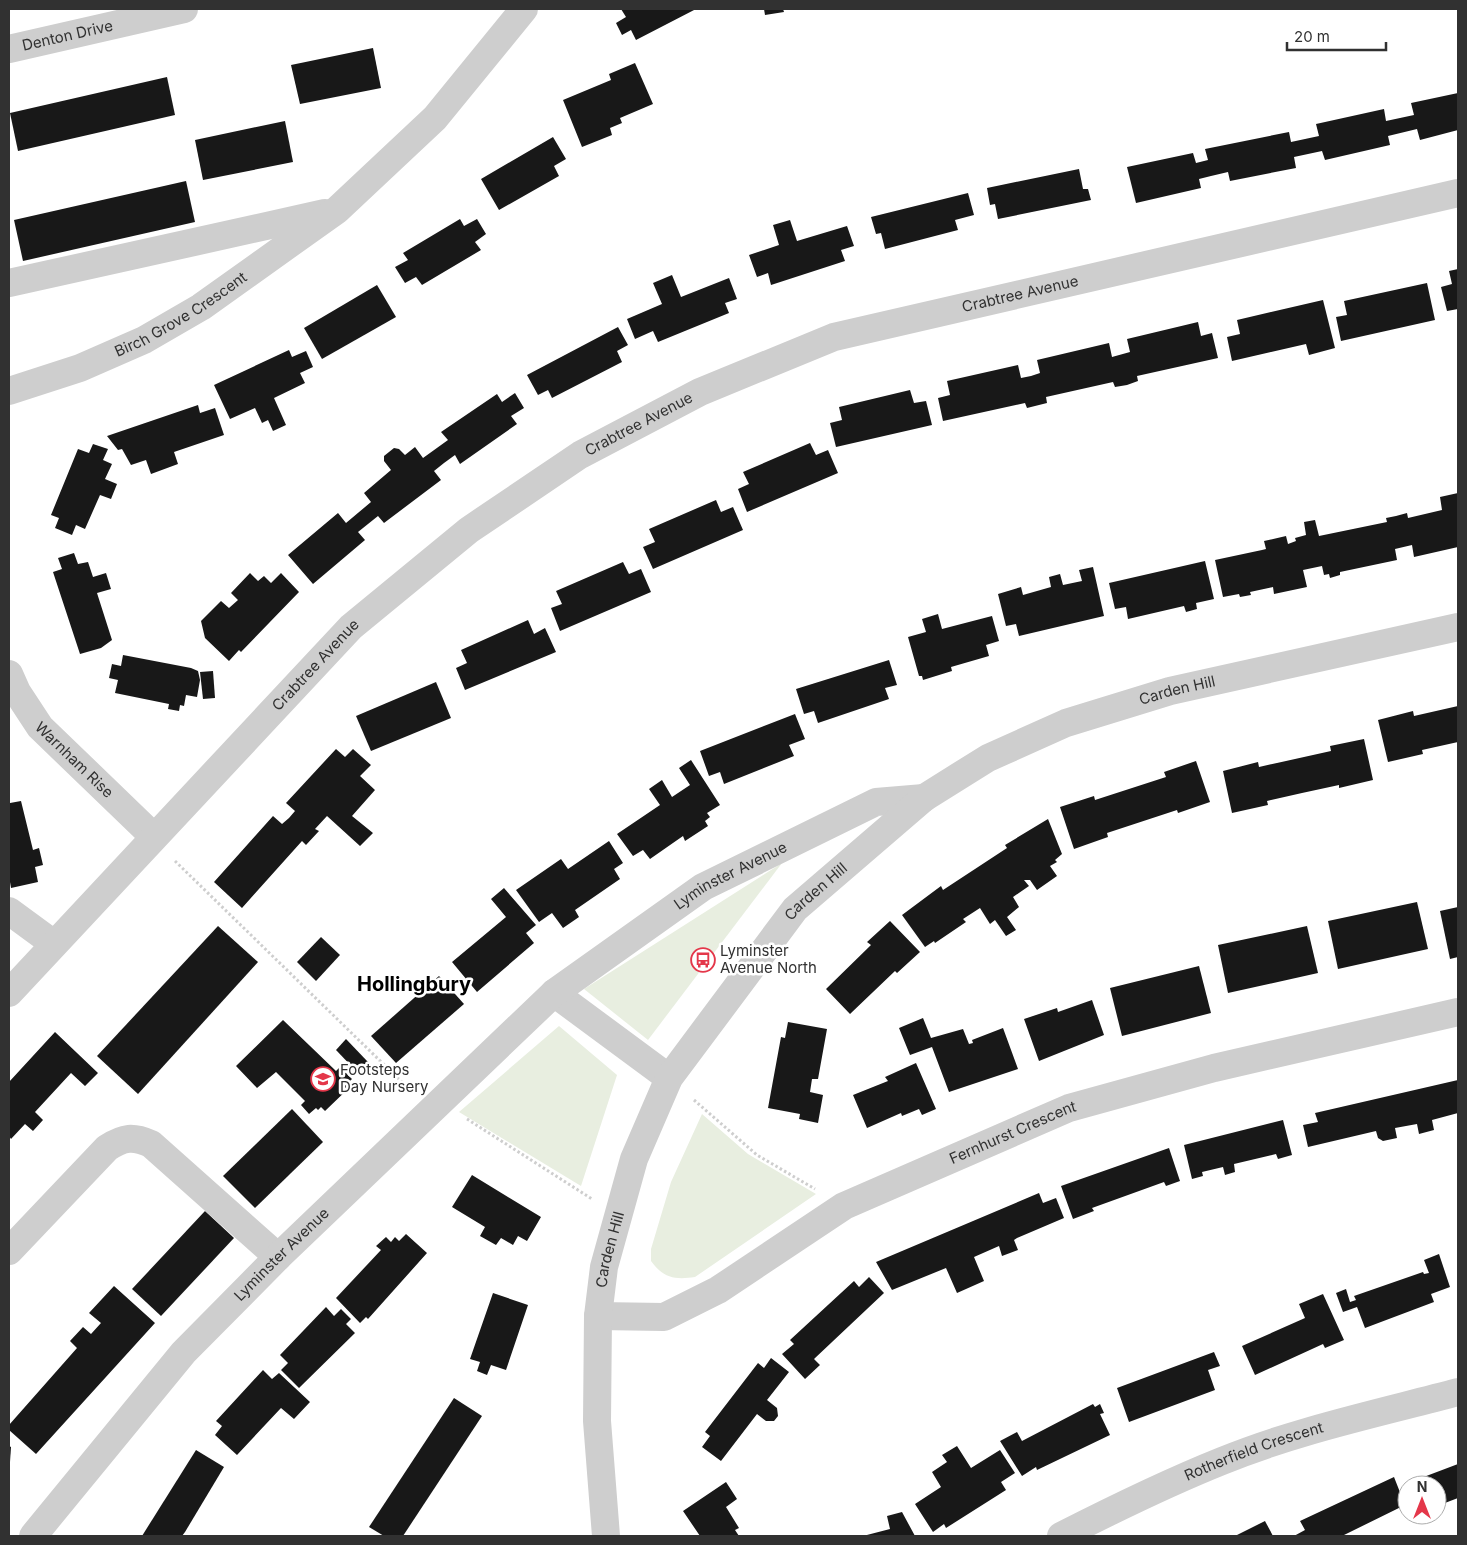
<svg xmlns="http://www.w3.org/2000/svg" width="1467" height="1545" viewBox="0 0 1467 1545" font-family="Inter,sans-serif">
	<rect width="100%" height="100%" fill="#fff"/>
	<g fill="#e8eee0">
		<path d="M782,863l-134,177 -64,-51z"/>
		<path d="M559,1026l58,49 -36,111 -122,-74z"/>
		<path d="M702,1114l46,40 68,40 -121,83c-20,3 -32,1 -44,-16v-12l20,-67z"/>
	</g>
	<g fill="#181818">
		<path d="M621,9h75l-60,31 -5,-10 -9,5 -6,-12 10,-6z"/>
		<path d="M764,9h19l1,3 -19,3z"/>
		<path d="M373,48l8,40 -81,16 -9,-39z"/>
		<path d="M635,63l18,41 -33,14 2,5 -12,5 2,7 -30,12 -19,-47 48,-20 -2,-6z"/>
		<path d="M167,77l8,38 -157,36 -8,-38z"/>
		<path d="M1458,93v37l-38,10 -3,-11 -29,7 2,9 -65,15 -3,-9 -28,6 2,11 -66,13 -2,-9 -17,4 -12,3 2,9 -65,15 -9,-36 66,-14 3,10 12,-3 -3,-11 84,-17 2,10 28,-6 -3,-12 68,-15 2,12 28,-6 -3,-12z"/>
		<path d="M285,121l8,41 -90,18 -8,-40z"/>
		<path d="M553,137l13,22 -12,7 5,10 -60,34 -18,-31z"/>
		<path d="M1079,169l4,20h5l3,11 -93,19 -3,-15 -5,1 -3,-17z"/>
		<path d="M186,181l9,41 -172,39 -9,-41z"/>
		<path d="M968,193l6,22 -19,5 3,10 -73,19 -4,-16 -5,1 -5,-17z"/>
		<path d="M460,219l4,7 13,-7 9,15 -11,8 6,8 -59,35 -6,-8 -11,6 -10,-16 13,-7 -5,-7z"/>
		<path d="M790,220l7,21 50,-15 7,20 -13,4 4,11 -74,24 -3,-12 -11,4 -8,-22 30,-10 -6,-20z"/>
		<path d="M1458,269v40l-11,2 -6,-24 11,-3 -3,-13z"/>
		<path d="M672,275l9,22 48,-19 8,21 -12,4 4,10 -71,29 -5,-11 -18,8 -8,-20 35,-15 -9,-21z"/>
		<path d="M1427,283l8,37 -94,21 -5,-24 11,-2 -3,-14z"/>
		<path d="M377,285l19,32 -74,42 -18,-31z"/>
		<path d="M1323,300l12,48 -26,7 -3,-11 -74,17 -5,-24 13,-3 -3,-14z"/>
		<path d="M1198,322l3,14 11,-3 6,25 -81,18 1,5 -11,4 -12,2 -2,-5 -67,15 1,6 -20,5 -2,-5 -82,18 -5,-23 12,-3 -3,-14 71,-16 3,13 10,-2 9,-3 -3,-13 72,-17 3,14 18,-5 -3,-13z"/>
		<path d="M618,327l10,18 -11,6 5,11 -70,36 -4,-8 -10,5 -11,-20z"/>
		<path d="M289,350l3,7 14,-6 7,16 -13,6 5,10 -31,15 12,27 -13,6 -5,-11 -6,3 -7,-15 -25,11 -16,-34z"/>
		<path d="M910,390l4,13 12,-2 6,24 -96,22 -6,-24 12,-3 -3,-13z"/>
		<path d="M515,393l9,15 -13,8 6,8 -57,40 -5,-9 -11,8 -10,8 7,9 -57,43 -6,-7 -20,16 7,8 -52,44 -25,-29 50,-42 8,10 25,-21 -7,-9 27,-23 -7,-9v-5l10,-8 5,1 6,6 10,-8 8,11 25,-18 -7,-8 56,-38 5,8z"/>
		<path d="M198,405l2,8 15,-5 9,27 -50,17 4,12 -27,10 -5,-14 -15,5 -9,-16 -4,1 -11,-14z"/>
		<path d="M810,443l6,12 12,-5 10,23 -91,39 -9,-23 11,-5 -6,-12z"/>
		<path d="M93,444l15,5 -5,11 9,4 -7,15 12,5 -6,15 -11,-4 -15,34 -9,-4 -4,10 -17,-7 4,-10 -8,-3 27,-66 11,4z"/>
		<path d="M1458,493v54l-44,10 -2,-12 -17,4 2,11 -57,12v3l-10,3 -1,-4 -5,1 -2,-9 -19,4 4,17 -33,7 -1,-7 -23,5 1,3 -11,2 -1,-3 -16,3 -8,-37 47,-10 4,-1 -2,-8 22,-5 2,8 8,-3 -1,-3 11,-3 -2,-13 11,-2 4,16 68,-14 -1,-4 10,-2 11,-3 1,5 34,-8 -2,-13z"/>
		<path d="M716,500l5,12 12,-5 10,23 -90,39 -10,-22 12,-5 -6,-13z"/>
		<path d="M74,553l4,11 10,-2 5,15 13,-4 5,16 -14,4 15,47 -11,8 -21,6 -27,-82 9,-3 -4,-11z"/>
		<path d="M1205,561l9,38 -18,4 1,6 -11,3 -2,-6 -56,13 -2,-12 -11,2 -6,-26z"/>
		<path d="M623,562l6,12 12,-5 10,23 -91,39 -9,-23 11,-4 -6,-13z"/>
		<path d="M1093,567l11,49 -85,20 -3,-12 -10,2 -8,-32 23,-7 2,8 28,-8 -2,-10 11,-3 3,11 19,-4 -3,-11z"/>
		<path d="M250,573l8,8 6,-5 7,7 10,-10 18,19 -58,60 -2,-2 -10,11 -24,-23 -4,-17 20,-20 8,7 9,-8 -7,-7z"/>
		<path d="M938,614l4,15 50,-13 7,25 -13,4 3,11 -38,11 1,4 -29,9 -1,-4h-3l-11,-39 18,-5 -4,-13z"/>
		<path d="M528,620l6,14 11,-6 11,24 -91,38 -9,-22 11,-5 -6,-13z"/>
		<path d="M123,655l68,13 7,3 2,9 -3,17 -11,-2 -2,11 -4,-1 -1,6 -11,-2 1,-5 -54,-11 3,-13 -9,-2 3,-14 9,2z"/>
		<path d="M889,660l8,25 -12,3 4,11 -71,24 -4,-12 -10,3 -8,-25z"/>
		<path d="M213,671l2,27 -12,1 -3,-27z"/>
		<path d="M436,682l15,36 -80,33 -15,-35z"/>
		<path d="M1458,706v36l-36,8 1,4 -35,8 -10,-42 35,-9 1,5z"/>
		<path d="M795,714l10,25 -16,6 5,11 -70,28 -4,-12 -11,4 -9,-25z"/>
		<path d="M1364,739l9,41 -34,8v-3l-37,8 -35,8 1,4 -36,8 -9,-42 35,-9 1,5 72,-16 -1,-5z"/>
		<path d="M336,749l9,8 8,-8 18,16 -11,11 15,14 -23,26 21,17 -13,13 -33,-30 -12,13 4,2 -13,14 -4,-4 -60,67 -28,-26 59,-66 9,8 7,-6 6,-7 -9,-8z"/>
		<path d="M691,760l29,45 -13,8 3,4 -5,4 3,5 -23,15 -2,-5 -33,23 -7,-9 -10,6 -16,-22 43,-29 -11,-16 13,-9 10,17 18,-12 -11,-17z"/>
		<path d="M1196,761l14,41 -32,11 -1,-3 -70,23 1,4 -34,12 -14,-42 34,-11 1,4 71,-23 -2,-5z"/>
		<path d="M9,800l1,3 11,-2 12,49 6,-2 4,17 -8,2 3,15 -27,6 -2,-12z"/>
		<path d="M1048,819l14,35 -7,6 2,2 -7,4 7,10 -20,14 -7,-10h-6l5,6 -16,11 6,10 -12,10 9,13 -10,6 -11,-16 -5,4 -10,-16 -17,11 3,3 -31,21 -1,-2 -9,6 -23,-32 39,-29 2,4 64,-42 -2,-3z"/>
		<path d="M609,841l14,22 -9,6 6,10 -45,31 4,7 -16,11 -11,-15 -13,9 -23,-32 45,-31 7,10z"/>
		<path d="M504,888l32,37 -10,8 8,10 -57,49 -25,-30 54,-45 -15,-18z"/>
		<path d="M1417,902l11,47 -90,20 -10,-48z"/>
		<path d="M1458,907v50l-8,2 -10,-48z"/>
		<path d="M890,921l30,31 -23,21 -2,-2 -45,43 -24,-25 45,-44 -4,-3z"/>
		<path d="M218,926l40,36 -120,132 -41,-38z"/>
		<path d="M1307,926l11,47 -90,20 -10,-48z"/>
		<path d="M321,937l19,18 -24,26 -19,-19z"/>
		<path d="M1199,966l12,47 -89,23 -12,-48z"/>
		<path d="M439,976l25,28 -68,59 -25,-27z"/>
		<path d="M1092,1000l12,35 -65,26 -15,-42 33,-11 1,4z"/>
		<path d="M923,1018l8,20 32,-9 6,15 4,-1 -1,-3 31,-12 15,41 -69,23 -17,-45 -22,8 -11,-27z"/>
		<path d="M283,1020l53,51 4,-4 12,12 -4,4 3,3 -26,25 -4,-4 -3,3 -2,-2 -7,6 -8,-9 4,-4 -29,-29 -19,16 -21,-22z"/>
		<path d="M788,1022l39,7 -9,50h-6l-2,13 13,3 -5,28 -19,-4 1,-5 -32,-6 13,-71 4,1z"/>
		<path d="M55,1032l43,41 -13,13 -14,-13 -36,39 8,8 -10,11 -8,-7 -14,15 -2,-3v-54z"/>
		<path d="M346,1039l22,23 -11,10 -21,-22z"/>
		<path d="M916,1063l20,46 -14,6 -3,-6 -17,7 -1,-3 -34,15 -14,-33 35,-14 -3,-4z"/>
		<path d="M1458,1080v33l-26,7 2,10 -15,4 -2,-10 -22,4 2,10 -14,3 -5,-3 -2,-7 -68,16 -5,-22 15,-3 -3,-9z"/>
		<path d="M292,1109l31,33 -68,66 -32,-32z"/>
		<path d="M1283,1120l9,35 -14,4 -2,-5 -42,10 1,8 -10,3 -2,-8 -21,5 1,4 -11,3 -8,-34z"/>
		<path d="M1169,1148l11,33 -14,5 -2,-4 -72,26 2,3 -21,8 -12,-33z"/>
		<path d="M472,1175l69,42 -14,24 -9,-5 -5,9 -12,-7 -5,7 -16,-9 5,-9 -33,-20z"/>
		<path d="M1039,1193l4,10 13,-5 8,20 -47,20 -3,2 4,10 -16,6 -3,-10 -25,11 10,24 -27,12 -11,-25 -54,22 -16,-28z"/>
		<path d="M205,1211l29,27 -73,78 -29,-27z"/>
		<path d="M406,1234l21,19 -59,66 -2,-2 -6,6 -24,-25 45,-48 -5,-4 10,-9 5,5 4,-5 4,4z"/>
		<path d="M1439,1254l11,33 -19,7 3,8 -69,26 -8,-21 -14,5 -7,-19 10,-4 4,13 6,-2 -2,-4 69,-24 1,2 5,-1 -5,-13z"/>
		<path d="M869,1277l15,16 -70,66 6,6 -15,14 -23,-25 12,-10 -4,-4 64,-59 5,6z"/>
		<path d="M114,1286l41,37 -119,131 -27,-24v-5l68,-77 -7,-7 13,-14 8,7 10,-11 -12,-10z"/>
		<path d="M493,1293l35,12 -22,65 -15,-5 -4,10 -10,-4 3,-9 -10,-3z"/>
		<path d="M1323,1294l21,46 -19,8 -2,-4 -68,31 -13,-29 63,-28 -6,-14z"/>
		<path d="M326,1307l8,9 7,-7 10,10 -5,5 9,9 -56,55 -18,-18 7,-7 -8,-8z"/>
		<path d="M1214,1352l6,14 -12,4 7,20 -86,32 -12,-34z"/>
		<path d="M771,1358l18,14 -22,28 10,8 1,8 -4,5h-8l-9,-7 -36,47 -19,-14 8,-11 -5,-4 53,-69 6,5z"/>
		<path d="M263,1370l9,9 7,-6 31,29 -16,17 -13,-11 -44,47 -22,-20 7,-9 -6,-5z"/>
		<path d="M454,1398l28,18 -79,120h-19l-15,-9z"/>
		<path d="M1093,1404l2,3 5,-3 4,9 -4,1 10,21 -73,35 -1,-3 -14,9 -22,-35 17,-9 5,9z"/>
		<path d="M9,1446l2,1 -1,15h-1z"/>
		<path d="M957,1446l14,22 29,-18 15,23 -14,9 5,8 -60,38 -2,-4 -11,8 -18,-28 26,-17 -9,-15 15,-10 -5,-7z"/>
		<path d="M196,1450l28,17 -39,65 -3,4h-40z"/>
		<path d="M1458,1464v34l-21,8v-21h-13l-3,-7z"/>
		<path d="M1394,1477l11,28 -63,31h-48l11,-6 -5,-9z"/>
		<path d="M726,1482l11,17 -11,8 13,21 -4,2 4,6h-39l-17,-25z"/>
		<path d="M902,1512l13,24h-52l27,-7 -3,-13z"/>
		<path d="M1265,1521l8,15h-38z"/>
	</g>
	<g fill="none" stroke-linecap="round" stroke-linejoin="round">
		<g stroke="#cecece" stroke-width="3" stroke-dasharray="2.5 2.5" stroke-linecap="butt">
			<path d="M175,861l234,228"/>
			<path d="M694,1100l63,55 58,34"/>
			<path d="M467,1119l125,80"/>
		</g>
		<g stroke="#cecece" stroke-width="28">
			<path id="s1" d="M9,49l175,-40"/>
			<path d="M9,283l316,-70"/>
			<path id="s2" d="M9,391l71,-23 64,-28 57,-33 136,-97 98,-92 89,-109"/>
			<path id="s3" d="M9,674l8,18 23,35 113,109"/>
			<path d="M9,911l45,33"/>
			<path id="s4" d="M9,993l342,-366 118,-97 111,-75 120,-63 134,-55 624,-144"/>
			<path d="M554,993l115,85"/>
			<path d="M9,1251l98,-103c17,-11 26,-12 44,-4l127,113"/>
			<path id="s5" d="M598,1316l66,1 54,-27 126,-84 225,-98 145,-40 244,-56"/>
			<path id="s6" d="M33,1536l150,-183 95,-96 276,-264 149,-106 173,-85 48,-4"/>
			<path id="s7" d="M606,1536l-9,-115 1,-105 6,-49 30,-108 35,-81 126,-169 129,-111 64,-40 78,-35 104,-32 288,-64"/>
			<path id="s8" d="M1061,1536c53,-27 106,-53 161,-75 76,-31 157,-48 236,-69"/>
		</g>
	</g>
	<defs>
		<g id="bus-ring" transform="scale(1.25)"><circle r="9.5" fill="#fff" stroke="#e4374a" stroke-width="1.5"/><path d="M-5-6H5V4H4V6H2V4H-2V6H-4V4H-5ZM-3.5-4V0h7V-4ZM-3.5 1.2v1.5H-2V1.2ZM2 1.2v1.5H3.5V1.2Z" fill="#e4374a"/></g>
		<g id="school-ring" transform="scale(1.25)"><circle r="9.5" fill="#fff" stroke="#e4374a" stroke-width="1.5"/><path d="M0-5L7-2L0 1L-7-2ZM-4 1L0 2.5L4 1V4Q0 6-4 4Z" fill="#e4374a"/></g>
	</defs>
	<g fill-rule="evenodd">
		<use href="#bus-ring" x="703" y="960"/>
		<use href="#school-ring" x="323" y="1079"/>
	</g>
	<g text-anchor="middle" stroke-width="5" stroke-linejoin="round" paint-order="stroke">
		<g font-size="15" fill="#313131" stroke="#fff">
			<text dy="5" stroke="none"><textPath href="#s1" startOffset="60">Denton Drive</textPath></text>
			<text dy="5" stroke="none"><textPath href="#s4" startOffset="1259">Crabtree Avenue</textPath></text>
			<text dy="5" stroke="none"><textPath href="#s2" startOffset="189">Birch Grove Crescent</textPath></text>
			<text dy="5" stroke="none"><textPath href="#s4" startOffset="854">Crabtree Avenue</textPath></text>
			<text dy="5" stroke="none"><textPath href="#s4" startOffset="449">Crabtree Avenue</textPath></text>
			<text dy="5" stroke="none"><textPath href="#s7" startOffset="1128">Carden Hill</textPath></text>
			<text dy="5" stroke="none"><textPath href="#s3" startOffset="109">Warnham Rise</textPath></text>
			<text dy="5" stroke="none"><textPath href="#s6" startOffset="966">Lyminster Avenue</textPath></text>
			<text dy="5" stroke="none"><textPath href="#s7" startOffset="708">Carden Hill</textPath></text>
			<text dy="5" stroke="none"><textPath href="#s5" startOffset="462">Fernhurst Crescent</textPath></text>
			<text dy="5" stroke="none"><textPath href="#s7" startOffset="288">Carden Hill</textPath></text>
			<text dy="5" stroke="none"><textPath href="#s6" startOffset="376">Lyminster Avenue</textPath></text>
			<text dy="5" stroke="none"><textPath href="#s8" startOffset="211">Rotherfield Crescent</textPath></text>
		</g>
		<g font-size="15" fill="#313131" stroke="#fff" text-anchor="start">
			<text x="720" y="956">Lyminster<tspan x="720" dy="17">Avenue North</tspan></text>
			<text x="340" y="1075">Footsteps<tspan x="340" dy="17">Day Nursery</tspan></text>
		</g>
		<g font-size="20" font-weight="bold" fill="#000" stroke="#fff">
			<text x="414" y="991">Hollingbury</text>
		</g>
	</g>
	<rect width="1467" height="1545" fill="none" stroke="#313131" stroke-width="20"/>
	<g transform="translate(1422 1500)"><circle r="24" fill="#ffffff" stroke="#adadad"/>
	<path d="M0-4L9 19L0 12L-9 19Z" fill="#e4374a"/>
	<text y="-8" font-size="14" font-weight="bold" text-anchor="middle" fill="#313131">N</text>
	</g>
	<path d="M1287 42v8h99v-8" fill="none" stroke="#313131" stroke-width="2.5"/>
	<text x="1294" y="42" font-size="15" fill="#313131" stroke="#ffffff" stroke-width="4" paint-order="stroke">20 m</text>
</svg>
